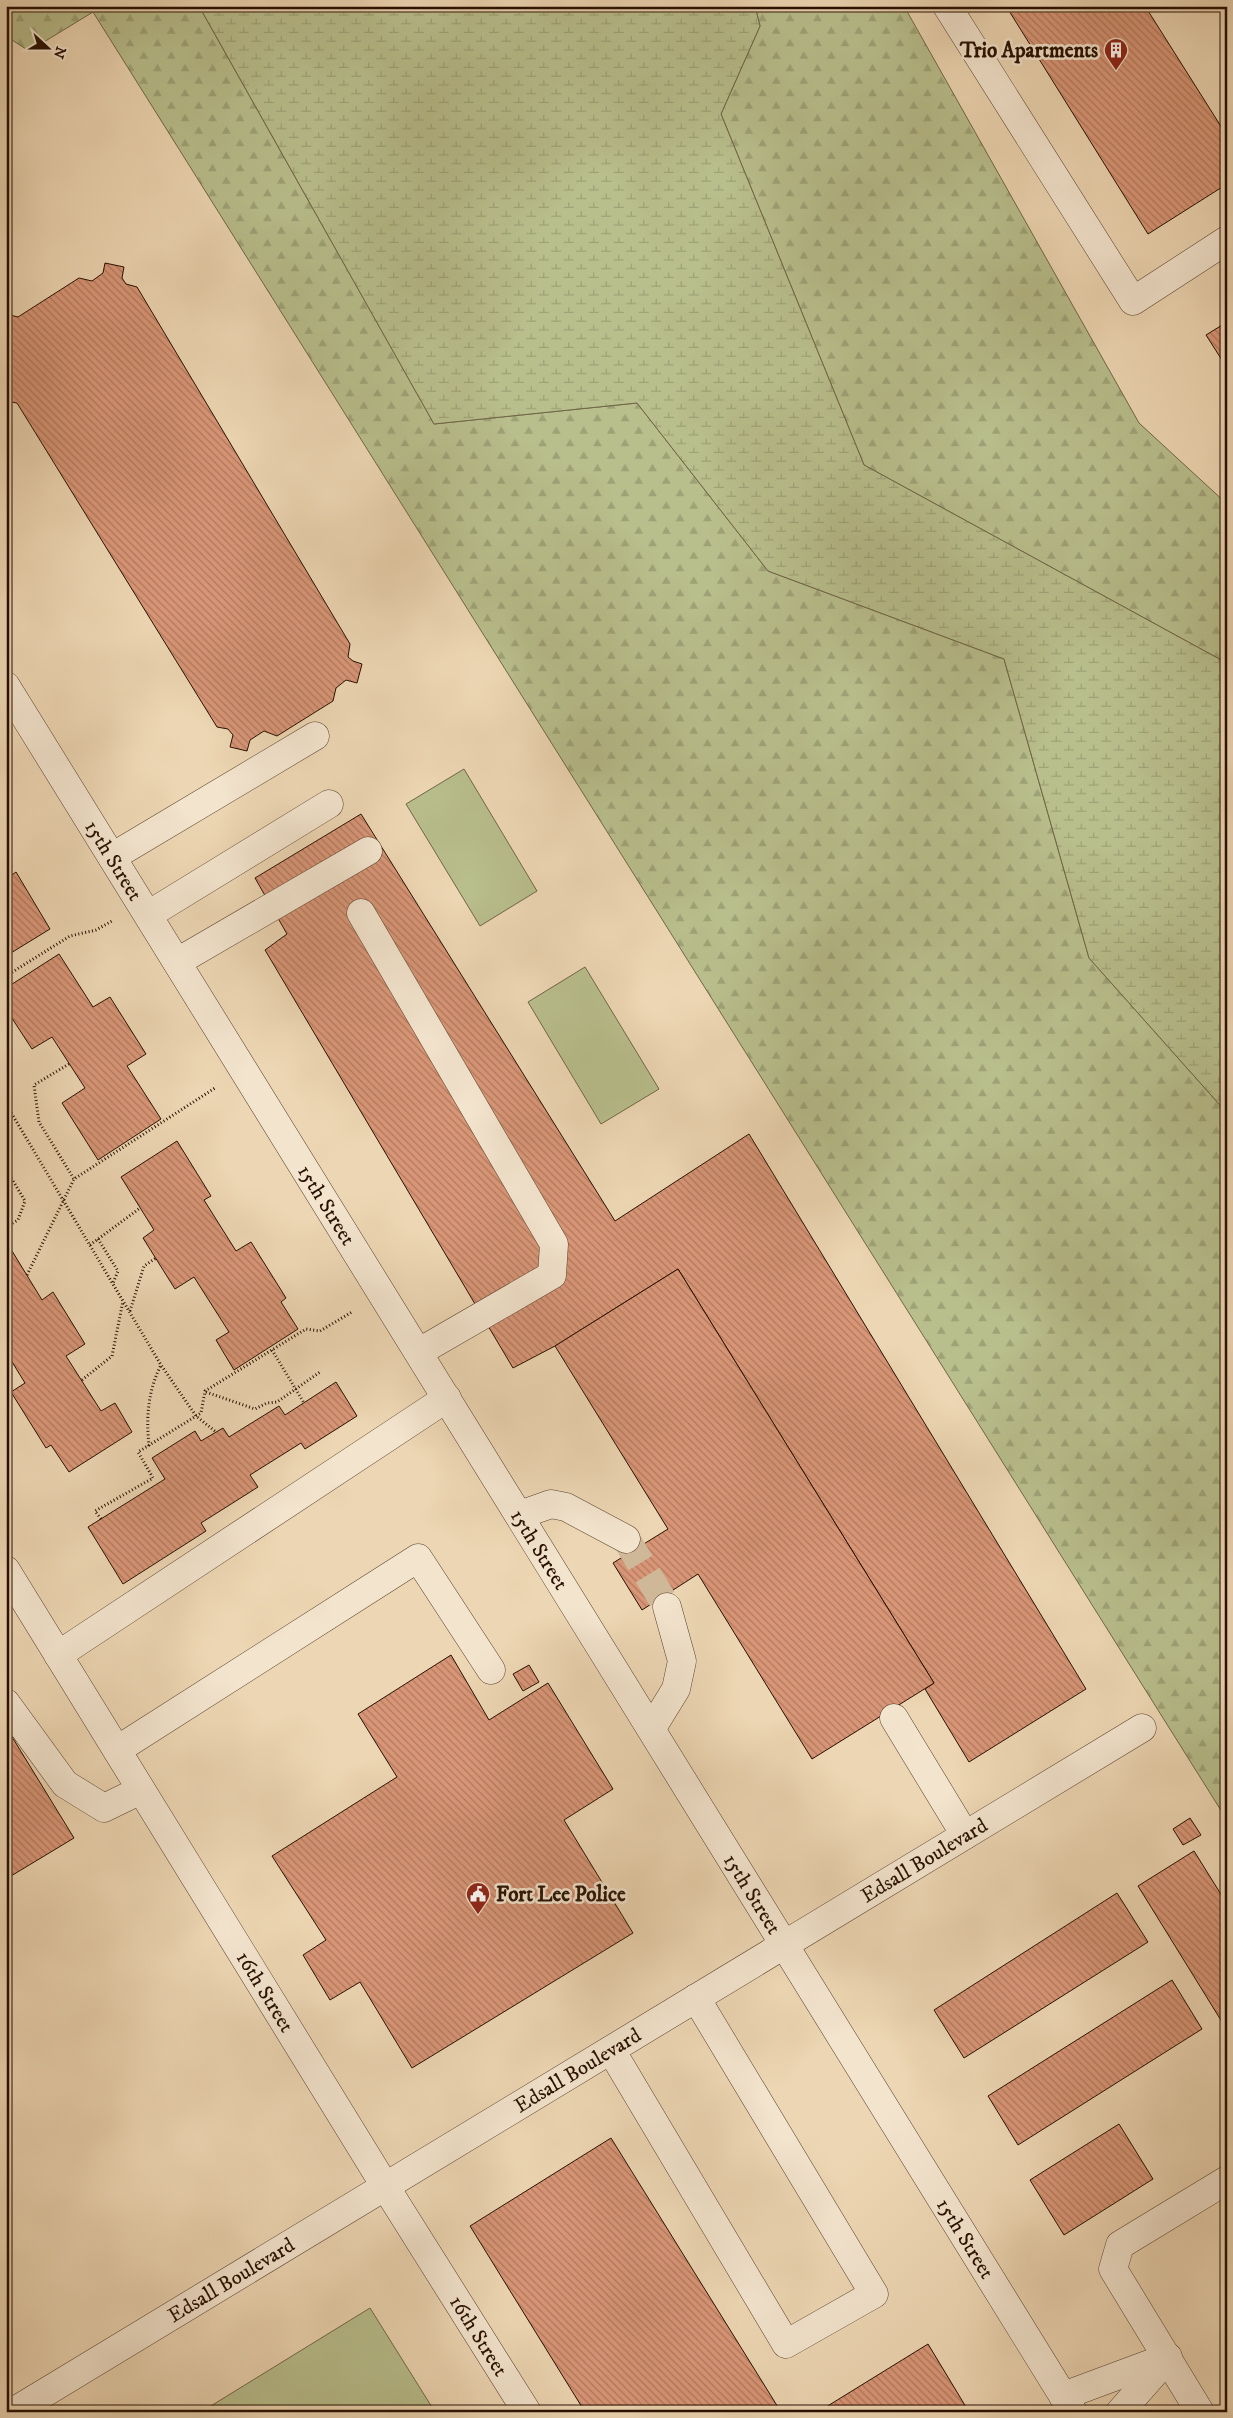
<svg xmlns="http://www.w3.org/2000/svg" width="1233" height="2418" viewBox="0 0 1233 2418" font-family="'IM FELL DW Pica',serif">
	<defs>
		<pattern id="forest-firs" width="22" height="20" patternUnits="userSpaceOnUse" patternTransform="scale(1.25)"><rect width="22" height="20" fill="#b8be8c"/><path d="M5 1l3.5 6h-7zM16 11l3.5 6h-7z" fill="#9ea277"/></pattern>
		<pattern id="wetland-marsh" width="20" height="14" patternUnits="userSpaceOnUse" patternTransform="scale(1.25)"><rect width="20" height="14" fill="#b8be8c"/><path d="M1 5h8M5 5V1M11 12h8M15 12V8" fill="none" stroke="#9ea277"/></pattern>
		<pattern id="building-back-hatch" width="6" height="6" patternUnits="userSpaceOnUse" patternTransform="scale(1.25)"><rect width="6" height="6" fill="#d99677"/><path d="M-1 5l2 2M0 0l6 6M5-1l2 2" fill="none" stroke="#b0795f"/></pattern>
	</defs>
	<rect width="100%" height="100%" fill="#edd6b3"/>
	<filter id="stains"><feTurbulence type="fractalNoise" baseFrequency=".004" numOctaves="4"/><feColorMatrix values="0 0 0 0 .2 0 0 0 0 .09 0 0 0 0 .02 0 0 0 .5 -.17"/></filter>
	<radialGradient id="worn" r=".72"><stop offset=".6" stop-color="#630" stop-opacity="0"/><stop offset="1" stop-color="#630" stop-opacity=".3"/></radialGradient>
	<g fill="#b8be8c" stroke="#706646">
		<path d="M464,769l73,122 -57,35 -74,-122z"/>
		<path d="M585,967l74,122 -58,35 -73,-122z"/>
		<path d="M370,2308l65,104h-234z"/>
	</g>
	<g fill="url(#forest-firs)" stroke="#706646">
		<path d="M6,6h193l235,418 203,-21 131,168 236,88 85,299 138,155v707l-1134,-1808 -64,39 -23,-15z"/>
		<path d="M755,6h149l235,417 88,81v161l-4,-4 -359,-196 -143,-351 39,-88z"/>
	</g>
	<path fill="url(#wetland-marsh)" stroke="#706646" d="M199,6h556l5,20 -39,88 143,351 359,196 4,4v448l-138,-155 -85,-299 -236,-88 -131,-168 -203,21z"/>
	<g fill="url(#building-back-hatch)" stroke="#270f00">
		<path d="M1006,6h139l82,130v48l-79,50z"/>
		<path d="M105,263l19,4 -2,11 4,6 11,3 213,357 -2,13 5,4 9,3 -5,19 -11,-3 -10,8 -3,13 -56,35 -13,-5 -14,9 -3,11 -17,-4 3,-12 -5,-6 -11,-2 -200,-324 -11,-2v-87l12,3 61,-39 13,3 11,-8z"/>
		<path d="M1227,322v46l-21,-33z"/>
		<path d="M361,814l254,407 134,-87 337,555 -117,73 -44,-73 9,-6 -256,-414 -123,77 -42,22 -248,-418 22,-16 -32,-56z"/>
		<path d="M16,872l34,57 -44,27v-83l3,4z"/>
		<path d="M59,954l34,53 17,-10 36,57 -19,12 34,53 -63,41 -36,-57 23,-15 -33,-51 -20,12 -26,-40v-21z"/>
		<path d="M177,1141l34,55 -7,4 32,51 15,-9 35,56 -5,4 17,27 -64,41 -18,-30 13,-8 -35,-55 -19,12 -32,-51 11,-8 -33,-53z"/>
		<path d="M9,1246l33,54 11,-8 32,52 -19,12 35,55 14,-8 17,29 -63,40 -18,-27 -5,3 -35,-56 14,-9 -19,-31v-104z"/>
		<path d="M678,1269l256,414 -122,76 -114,-185 -56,36 -29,-47 55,-34 -113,-183z"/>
		<path d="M336,1382l21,34 -52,33 -4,-6 -51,32 8,12 -57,36 5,8 -83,53 -35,-57 77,-48 -13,-21 43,-27 6,10 22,-13 6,9 50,-31 6,9z"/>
		<path d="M451,1655l38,65 59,-37 65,106 -49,31 69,113 -221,135 -52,-86 -30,18 -27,-45 23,-15 -54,-84 125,-79 -39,-63z"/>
		<path d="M529,1665l10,17 -16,9 -10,-17z"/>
		<path d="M6,1727l68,111 -68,41z"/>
		<path d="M1190,1818l11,17 -18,10 -10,-16z"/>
		<path d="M1194,1851l33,53v126l-89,-144z"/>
		<path d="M1117,1893l31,49 -184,116 -30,-48z"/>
		<path d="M1172,1980l30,49 -184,116 -30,-49z"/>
		<path d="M1119,2124l34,55 -89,56 -34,-55z"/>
		<path d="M611,2138l170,274h-196l-115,-186z"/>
		<path d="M928,2344l41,68h-140l-3,-5z"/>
	</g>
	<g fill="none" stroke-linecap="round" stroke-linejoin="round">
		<path stroke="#cfb898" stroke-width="28" stroke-dasharray="28 14" stroke-linecap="butt" d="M626,1539l41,68"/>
		<g stroke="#58412d" stroke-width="29">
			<g id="minor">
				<path d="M947,6l186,295 94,-61"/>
				<path id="s1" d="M6,686l1067,1726"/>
				<path d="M112,857l203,-121"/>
				<path d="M361,913l193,331 -2,31 -133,77"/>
				<path d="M148,915l181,-111"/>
				<path d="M177,962l191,-111"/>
				<path d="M520,1515l31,-11 15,3 60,32"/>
				<path id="s2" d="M6,1570l379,616 142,226"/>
				<path d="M58,1655l389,-257"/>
				<path d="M6,1703l59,81 39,24 37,-18"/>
				<path d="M894,1718l71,117"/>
				<path d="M652,1728l24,-39 6,-28 -15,-54"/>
				<path d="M117,1750l301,-192 73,112"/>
				<path d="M611,2050l175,294 88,-50 -178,-296"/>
				<path d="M1063,2396l105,-39"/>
				<path id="s3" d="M13,2412l1129,-684"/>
				<path d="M1120,2412l46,-52"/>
				<path d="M1200,2412l-87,-143 7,-24 107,-65"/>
			</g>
		</g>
		<g stroke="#270f00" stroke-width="3" stroke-dasharray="1 2.5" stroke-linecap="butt">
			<path d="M6,976l64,-40 26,-6 16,-9"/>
			<path d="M69,1064l-35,21 5,37 35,57"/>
			<path d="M6,1104l155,261"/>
			<path d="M6,1169l19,32 -7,19 -12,7"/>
			<path d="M98,1239l20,32 -5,12"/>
			<path d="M90,1245l50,-37"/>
			<path d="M27,1275l47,-96 141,-91"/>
			<path d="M130,1311l14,-45 12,-8"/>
			<path d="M272,1350l32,53"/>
			<path d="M82,1380l30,-24 11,-55"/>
			<path d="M206,1392l49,17 12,-6 10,-1 43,-30"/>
			<path d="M149,1446c-3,-30 -1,-55 12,-81l35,51 20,16"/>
			<path d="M101,1519l-6,-8 58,-33 -15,-26 63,-39 4,-22 101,-62 14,2 32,-19"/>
		</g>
		<use href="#minor" stroke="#f3e4ce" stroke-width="28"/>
	</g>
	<defs>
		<g id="building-pin" transform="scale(1.25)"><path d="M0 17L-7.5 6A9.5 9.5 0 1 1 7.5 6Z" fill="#8f2418" stroke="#f3e4ce"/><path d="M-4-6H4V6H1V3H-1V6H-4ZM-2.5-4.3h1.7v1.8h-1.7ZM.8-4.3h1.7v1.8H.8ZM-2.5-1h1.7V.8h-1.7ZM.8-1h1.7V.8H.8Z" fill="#fff"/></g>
		<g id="civic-pin" transform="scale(1.25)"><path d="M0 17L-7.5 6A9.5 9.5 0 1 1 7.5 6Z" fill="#8f2418" stroke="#f3e4ce"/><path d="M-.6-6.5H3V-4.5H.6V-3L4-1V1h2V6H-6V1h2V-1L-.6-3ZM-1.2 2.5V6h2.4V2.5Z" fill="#fff"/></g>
	</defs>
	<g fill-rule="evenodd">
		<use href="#building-pin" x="1116" y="50"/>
		<use href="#civic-pin" x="478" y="1894"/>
	</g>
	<g text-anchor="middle" stroke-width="5" stroke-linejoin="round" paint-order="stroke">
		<g font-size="21" font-weight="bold" fill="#270f00" stroke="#f3e4ce" text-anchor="end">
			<text x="1098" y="57">Trio Apartments</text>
			<text x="496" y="1901" text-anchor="start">Fort Lee Police</text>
		</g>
		<g font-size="21" fill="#270f00" stroke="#f3e4ce">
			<text dy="7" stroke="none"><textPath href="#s1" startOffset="205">15th Street</textPath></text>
			<text dy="7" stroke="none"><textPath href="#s1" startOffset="610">15th Street</textPath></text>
			<text dy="7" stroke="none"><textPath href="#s1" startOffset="1015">15th Street</textPath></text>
			<text dy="7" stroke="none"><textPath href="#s3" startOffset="1065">Edsall Boulevard</textPath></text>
			<text dy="7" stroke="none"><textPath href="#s1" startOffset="1420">15th Street</textPath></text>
			<text dy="7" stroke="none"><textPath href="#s2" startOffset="495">16th Street</textPath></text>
			<text dy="7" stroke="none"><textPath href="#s3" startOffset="660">Edsall Boulevard</textPath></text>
			<text dy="7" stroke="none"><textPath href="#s1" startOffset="1825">15th Street</textPath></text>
			<text dy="7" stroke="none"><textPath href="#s3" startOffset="255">Edsall Boulevard</textPath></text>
			<text dy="7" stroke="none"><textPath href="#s2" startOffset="900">16th Street</textPath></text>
		</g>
	</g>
	<rect width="1233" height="2418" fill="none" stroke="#edd6b3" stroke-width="25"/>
	<rect x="8" y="8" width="1218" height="2403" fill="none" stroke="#270f00" stroke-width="2.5"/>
	<rect x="12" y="12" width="1208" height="2393" fill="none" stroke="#270f00"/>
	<g transform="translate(48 48) rotate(111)" stroke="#f3e4ce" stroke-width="4" paint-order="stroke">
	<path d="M0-4L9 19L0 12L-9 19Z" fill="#270f00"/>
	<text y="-8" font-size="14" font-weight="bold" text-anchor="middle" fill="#270f00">N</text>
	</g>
	<rect width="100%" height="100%" filter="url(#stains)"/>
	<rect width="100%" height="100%" fill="url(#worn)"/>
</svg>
